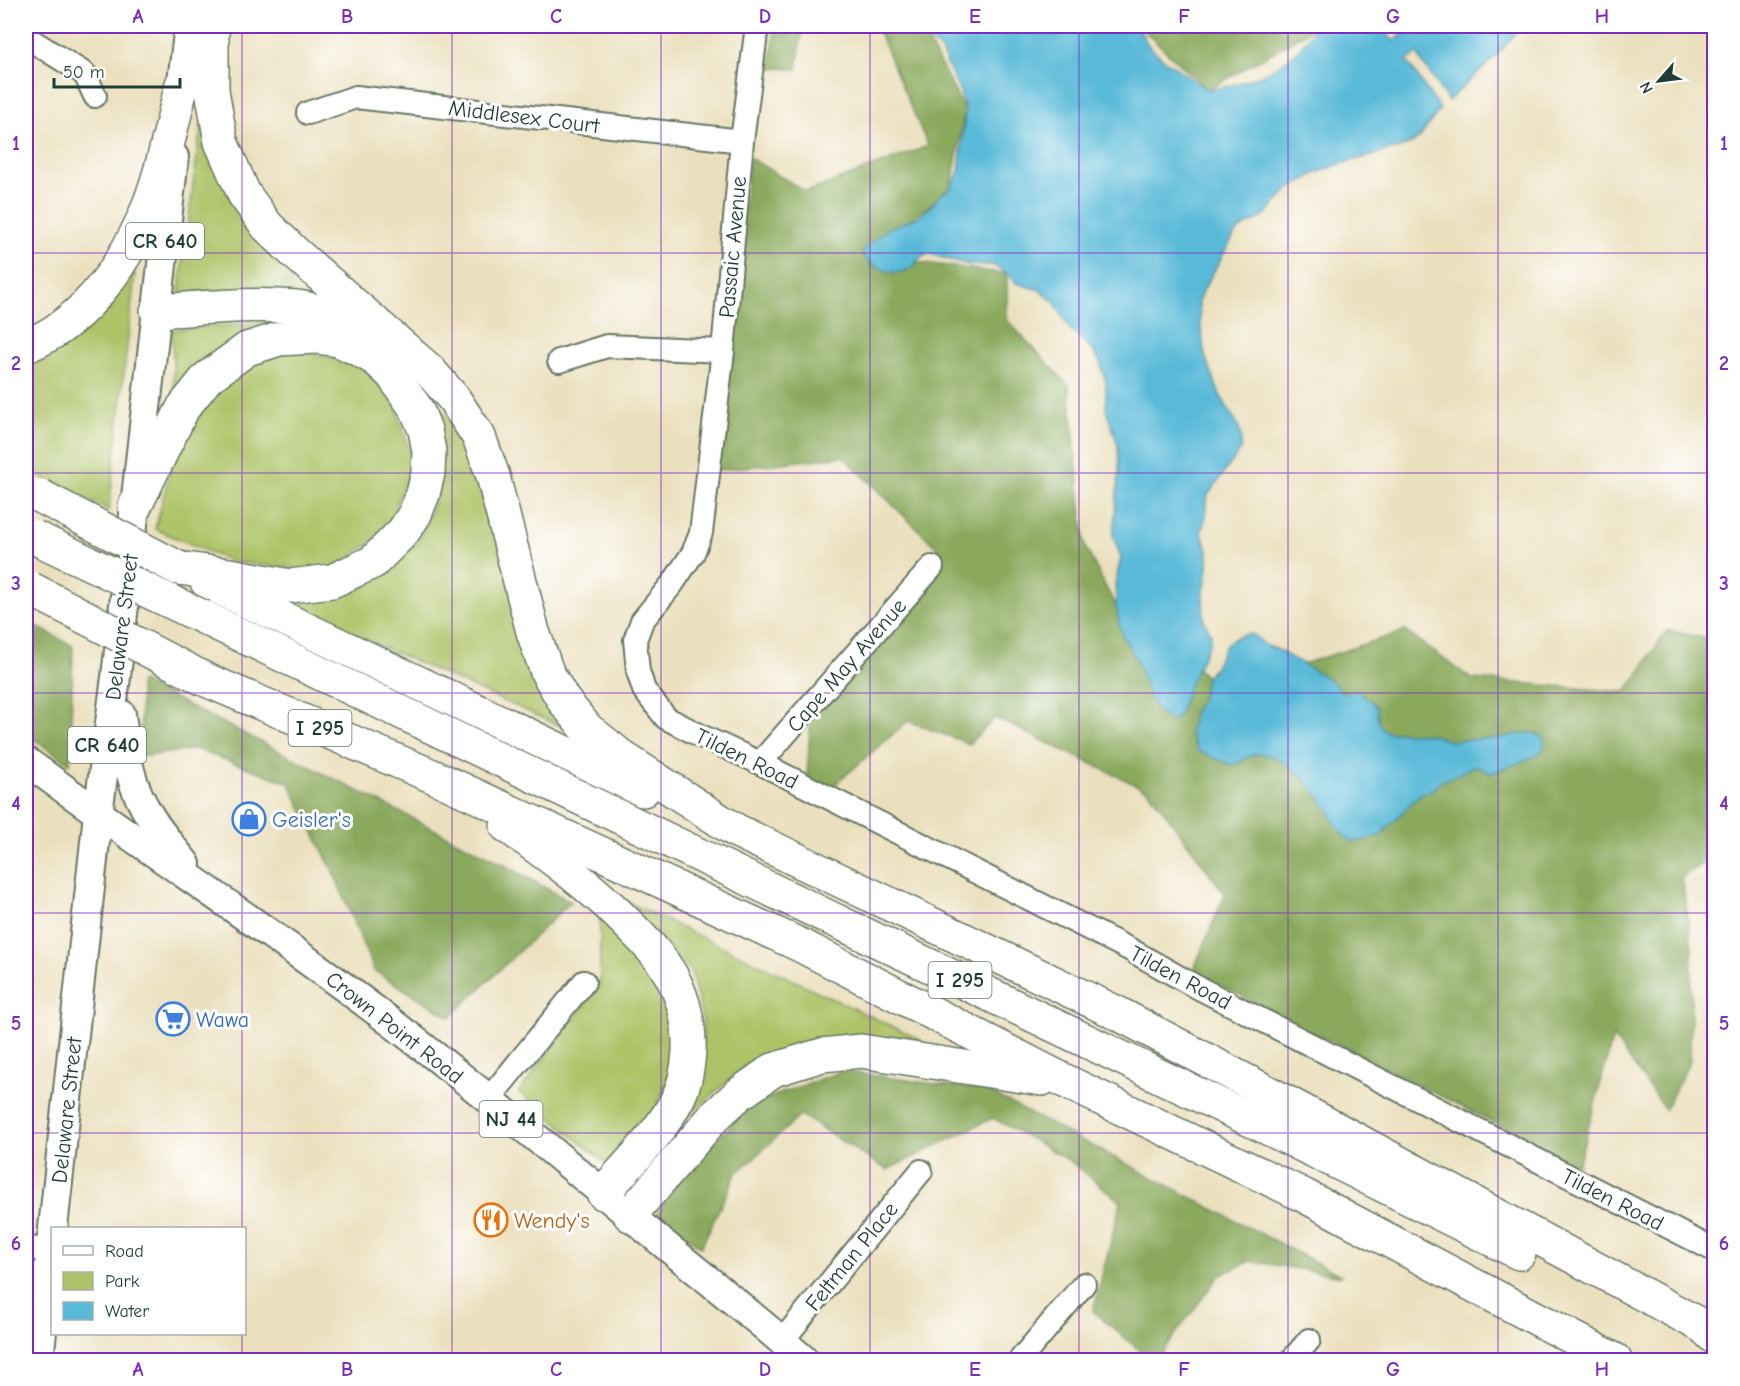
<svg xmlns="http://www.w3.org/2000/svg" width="1740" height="1386" viewBox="0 0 1740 1386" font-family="'Comic Neue',sans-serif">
	<rect width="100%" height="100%" fill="#fff"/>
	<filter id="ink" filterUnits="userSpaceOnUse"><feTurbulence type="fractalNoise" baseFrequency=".0167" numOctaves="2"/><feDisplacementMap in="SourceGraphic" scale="12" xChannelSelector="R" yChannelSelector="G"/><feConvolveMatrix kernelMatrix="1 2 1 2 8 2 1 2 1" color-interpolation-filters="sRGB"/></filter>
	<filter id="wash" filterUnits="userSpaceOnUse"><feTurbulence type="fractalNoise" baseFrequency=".008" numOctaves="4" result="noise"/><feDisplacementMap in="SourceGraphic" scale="24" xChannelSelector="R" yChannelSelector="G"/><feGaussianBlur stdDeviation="1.35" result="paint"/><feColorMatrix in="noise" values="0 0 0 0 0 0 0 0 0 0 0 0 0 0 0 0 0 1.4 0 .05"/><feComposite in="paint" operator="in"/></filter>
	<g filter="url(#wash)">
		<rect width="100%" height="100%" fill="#ebe0be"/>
		<g fill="#aec367" stroke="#66804e" stroke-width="1.5">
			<path d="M201,125l33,82 88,92 -90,-8 -53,1z"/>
			<path d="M135,273l-26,237 -83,-40v-108l57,-43z"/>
			<path d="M275,321l-36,18 -65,55 -2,-64z"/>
			<path d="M281,344l81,23 32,34 19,62 -27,69 -56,40 -97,-10 -78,-33 22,-86 43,-62z"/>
			<path d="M422,395l35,29 36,87 33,132 36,84 -291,-130 91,-9 56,-45 25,-65z"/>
			<path d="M625,901l296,139 -96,5 -78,19 -63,56 18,-34 1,-65 -12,-50z"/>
			<path d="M600,911l49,54 24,54 1,48 -21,47 -47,49 -87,-71 81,-108z"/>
		</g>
		<g fill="#8aa95c" stroke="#547348" stroke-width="1.5">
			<path d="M775,26h53l-26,6 -5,37 -27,-1z"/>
			<path d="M876,26h44l45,85 -14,78 -88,66 144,19v46l62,66 16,160 88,172 15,-59 18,18 36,-42 61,29 102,-33 67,48 154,13 41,-62 45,10 2,7v209l-32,21 10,71 -2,113 -25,48 -52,-72 -35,128 -247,-124 -17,-7 -121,-63 32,-77 -76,-103 -154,-73 -26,26 -61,-23 -77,67 -24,-11 4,-63 122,-135 7,-28 -97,-95 -131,15 38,-313 56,34 122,-46z"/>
			<path d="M1139,26h178l-109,64z"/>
			<path d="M26,621l47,25 -3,118 -44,-30z"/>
			<path d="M140,681l359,181 72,40 -121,115 -76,-46 -39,-95 -46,-93 -93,-34 -55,8z"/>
			<path d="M842,1071l145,20 355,185 -92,-15 -31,15 -63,84h-5l-58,-49 28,-109 -54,-43 -74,-41 -106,52 -86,-55 -65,59 -35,73 -44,-33 15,-25 77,-84z"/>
		</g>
		<g fill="#59b9d8" stroke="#3c7b86" stroke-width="1.5">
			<path d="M926,26h211l11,19 14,13 46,32c29,-4 65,-16 86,-36 10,-9 15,-20 24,-28h64l11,15 11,-7 -6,-8h123l-21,26 -52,49 -31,-47 -10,7 33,48 -20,28 -7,6 -16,6h-5l-18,6 -34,9 -26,10 -26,16 -25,27 -22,11 -6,6 -35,62 -1,8 1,16 5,36 15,39 19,32 2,10v12l-2,3 -31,43 -2,8v14l-5,15 7,17v20l-5,27 1,25 7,13 -1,8 -21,44 -10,28 -4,5h-5l-7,-3 -5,-5 -8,-12 -15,-42 -13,-23 -4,-16 -2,-13 -1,-21 6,-26 -8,-22 6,-64 -1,-27 -12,-36v-26l-6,-21 -9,-14 -22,-20 -14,-25 -15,-13 -24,-7 -8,-9 -15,-9h-24l-40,-11c-11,1 -10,9 -18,14 -15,10 -40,0 -48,-13l1,-6 25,-21 29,-11 14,-12 8,-10 10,-6 9,-18 6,-60 -5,-19 -19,-41 -3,-4 -7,-5z"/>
			<path d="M1249,634l5,1 11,10 11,4 53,30 15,14 2,1 11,-4 16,13 4,6 1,12 5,9 7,3 8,-1 19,1 17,2 15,6 51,-3 17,-4 18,-1 9,5c0,5 1,10 -3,14 -7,7 -38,16 -49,21l-5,-1 -5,-4 -9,-2 -18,10 -13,5 -10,9 -13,5 -37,39 -12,5 -18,3c-14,-9 -18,-23 -27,-37 -13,-20 -41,-53 -68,-51 -9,1 -16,9 -25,11l-33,-13 -4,-6 -5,-13 4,-21 7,-11 5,-24 8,-8 12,-25 11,-7z"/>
		</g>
	</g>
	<g filter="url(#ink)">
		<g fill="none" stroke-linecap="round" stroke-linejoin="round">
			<g stroke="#667664" stroke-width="26">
				<g id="minor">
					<path d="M757,26l-15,115 -19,210 -22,182 -8,20 -20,30 -31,38 -7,19 3,31 6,19 22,28 35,18 59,27 369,186 62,35 523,266"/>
					<path d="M26,37l59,37 10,22"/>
					<path d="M308,113l48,-16 386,44"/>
					<path d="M559,361l48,-15 116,5"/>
					<path d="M760,763l172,-196"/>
					<path d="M488,1100l96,-118"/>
					<path d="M26,1248l25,2"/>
					<path d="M782,1341l139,-170"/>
					<path d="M1020,1360l64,-76"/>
					<path d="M1292,1360l17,-20"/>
				</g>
			</g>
			<g stroke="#667664" stroke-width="32">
				<g id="major">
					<path d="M179,105l10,-79"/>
					<path d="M121,714c3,20 4,41 10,60 9,35 33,63 55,90"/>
					<path d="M26,761c104,77 213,149 318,226 98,72 192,150 285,228 58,49 118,95 175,145"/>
					<path d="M53,1228l45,-414 18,-137 58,-520"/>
					<path d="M39,1360l13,-124"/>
				</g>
			</g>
			<g stroke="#667664" stroke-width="36">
				<g id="highway">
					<path d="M212,26v64l9,52 23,52 23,32 28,27 134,117 25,29 25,38 14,39 40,156 14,40 17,29 23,28 35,28 100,65 15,9 382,183 182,96 403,217 10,10"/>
					<path d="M157,311c47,-3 93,-8 140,-4 23,3 53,14 75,21"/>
					<path d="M26,346c54,-21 92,-72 116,-124 19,-42 29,-94 40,-138"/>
					<path d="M135,506l48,-98 24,-30 40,-29 32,-10 37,-2 22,3 20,9 19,11 15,14 25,36 8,20 4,21 -1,22 -5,21 -8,20 -12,18 -30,30 -41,19 -42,5 -60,-11 -52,-7"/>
					<path d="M207,582l436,208"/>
					<path d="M203,617l1071,514 245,122"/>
					<path d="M204,679l233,99 363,167 269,138 234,112 312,165"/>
					<path d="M507,826c43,30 85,61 121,98 16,16 33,33 44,53 12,22 18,49 17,74 -1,17 -4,34 -12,49 -18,35 -48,63 -74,93"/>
					<path d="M630,1215l84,-98 24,-22 35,-25 49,-15 39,-4 181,28"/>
				</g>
			</g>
			<use href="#minor" stroke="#fff" stroke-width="22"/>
			<use href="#major" stroke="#fff" stroke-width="28"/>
			<use href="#highway" stroke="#fff" stroke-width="33"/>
			<g stroke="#667664" stroke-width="36" stroke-linecap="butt">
				<g id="highway-bridge">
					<path d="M40,496l138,72"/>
					<path d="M34,537l169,80"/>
					<path d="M31,589l173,90"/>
				</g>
			</g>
			<use href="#highway-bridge" stroke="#fff" stroke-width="33"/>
		</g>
	</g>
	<path fill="none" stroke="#7b2cbf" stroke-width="1.5" stroke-opacity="0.55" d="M242,26v1202M452,26v1334M661,26v1334M870,26v1334M1079,26v1334M1288,26v1334M1498,26v1334M26,253h1688M26,473h1688M26,693h1688M26,913h1688M26,1133h1688M242,1334v26"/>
	<defs>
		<g id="shop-ring" transform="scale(1.725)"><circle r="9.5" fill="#fff" stroke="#3f7fe0" stroke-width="1.5"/><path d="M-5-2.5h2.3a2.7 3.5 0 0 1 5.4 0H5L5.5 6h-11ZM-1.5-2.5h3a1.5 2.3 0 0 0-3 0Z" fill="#3f7fe0"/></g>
		<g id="supermarket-ring" transform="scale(1.725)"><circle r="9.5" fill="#fff" stroke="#3f7fe0" stroke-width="1.5"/><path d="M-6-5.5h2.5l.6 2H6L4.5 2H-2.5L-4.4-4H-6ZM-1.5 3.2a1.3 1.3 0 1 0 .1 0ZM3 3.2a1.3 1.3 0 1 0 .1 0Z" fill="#3f7fe0"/></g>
		<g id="restaurant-ring" transform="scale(1.725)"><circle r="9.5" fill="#fff" stroke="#e8710a" stroke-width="1.5"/><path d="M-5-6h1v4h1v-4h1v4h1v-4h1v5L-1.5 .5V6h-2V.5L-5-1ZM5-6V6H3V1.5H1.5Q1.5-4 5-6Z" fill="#e8710a"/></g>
	</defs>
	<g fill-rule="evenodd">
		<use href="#shop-ring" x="249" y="819"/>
		<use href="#supermarket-ring" x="173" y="1019"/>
		<use href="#restaurant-ring" x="491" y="1220"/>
	</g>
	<g text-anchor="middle" stroke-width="6" stroke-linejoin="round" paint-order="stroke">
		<g fill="#fff" stroke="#627771" stroke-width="1.5">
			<rect x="126" y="223" width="78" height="36" rx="4.5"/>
			<rect x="288.5" y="710" width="63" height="36" rx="4.5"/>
			<rect x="68" y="727" width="78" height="36" rx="4.5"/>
			<rect x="928.5" y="962" width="63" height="36" rx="4.5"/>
			<rect x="479.5" y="1101" width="63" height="36" rx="4.5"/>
		</g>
		<g font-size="21" font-weight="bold" fill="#1f3d34">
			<text x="165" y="248">CR 640</text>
			<text x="320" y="735">I 295</text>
			<text x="107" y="752">CR 640</text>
			<text x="960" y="987">I 295</text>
			<text x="511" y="1126">NJ 44</text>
		</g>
		<g font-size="22" fill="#1f3d34" stroke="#fff">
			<text transform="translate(524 116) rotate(7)" y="8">Middlesex Court</text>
			<text transform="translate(732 247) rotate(-85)" y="8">Passaic Avenue</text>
			<text transform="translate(121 627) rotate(-83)" y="8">Delaware Street</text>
			<text transform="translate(846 665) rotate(-49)" y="8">Cape May Avenue</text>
			<text transform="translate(747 758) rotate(26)" y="8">Tilden Road</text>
			<text transform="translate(1181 977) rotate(28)" y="8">Tilden Road</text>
			<text transform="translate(395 1027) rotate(38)" y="8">Crown Point Road</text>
			<text transform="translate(66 1110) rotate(-84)" y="8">Delaware Street</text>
			<text transform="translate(1613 1199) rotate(27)" y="8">Tilden Road</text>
			<text transform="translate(851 1256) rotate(-51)" y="8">Feltman Place</text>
		</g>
		<g font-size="22" fill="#366cbe" stroke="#fff" text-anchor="start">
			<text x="272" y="827">Geisler's</text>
			<text x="196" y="1027">Wawa</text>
		</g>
		<g font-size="22" fill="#c56008" stroke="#fff" text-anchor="start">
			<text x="514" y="1228">Wendy's</text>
		</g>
	</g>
	<rect width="1740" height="1386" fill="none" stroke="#fff" stroke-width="66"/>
	<rect x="51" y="1227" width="195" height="108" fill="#ffffff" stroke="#a5b1ae" stroke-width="1.5"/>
	<rect x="63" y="1246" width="30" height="9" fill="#ffffff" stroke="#a5b1ae" stroke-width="1.5"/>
	<text x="105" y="1257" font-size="18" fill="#1f3d34">Road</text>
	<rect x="63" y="1272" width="30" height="18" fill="#aec367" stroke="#a5b1ae" stroke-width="1.5"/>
	<text x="105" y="1287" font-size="18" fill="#1f3d34">Park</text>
	<rect x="63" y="1302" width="30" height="18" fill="#59b9d8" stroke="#a5b1ae" stroke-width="1.5"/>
	<text x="105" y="1317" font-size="18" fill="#1f3d34">Water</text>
	<g transform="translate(1659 81) rotate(242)" stroke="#ffffff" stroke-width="4.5" paint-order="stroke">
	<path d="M0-4.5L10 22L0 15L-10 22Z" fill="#1f3d34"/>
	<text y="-9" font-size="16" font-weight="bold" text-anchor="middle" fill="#1f3d34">N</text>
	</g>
	<path d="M54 78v9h126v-9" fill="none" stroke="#1f3d34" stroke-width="3"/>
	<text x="63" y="78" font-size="18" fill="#1f3d34" stroke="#ffffff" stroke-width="4.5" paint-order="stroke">50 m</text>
	<rect x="33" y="33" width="1674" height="1320" fill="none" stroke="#7b2cbf" stroke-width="2"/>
	<g font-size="20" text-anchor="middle" font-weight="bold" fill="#7b2cbf">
		<text x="138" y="23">A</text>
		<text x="347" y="23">B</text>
		<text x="556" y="23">C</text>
		<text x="765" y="23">D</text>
		<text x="975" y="23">E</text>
		<text x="1184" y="23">F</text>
		<text x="1393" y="23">G</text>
		<text x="1602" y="23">H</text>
		<text x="16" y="150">1</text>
		<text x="1724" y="150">1</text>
		<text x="16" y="370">2</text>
		<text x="1724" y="370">2</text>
		<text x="16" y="590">3</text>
		<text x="1724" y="590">3</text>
		<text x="16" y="810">4</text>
		<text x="1724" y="810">4</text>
		<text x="16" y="1030">5</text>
		<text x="1724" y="1030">5</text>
		<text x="16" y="1250">6</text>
		<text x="1724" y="1250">6</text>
		<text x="138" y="1376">A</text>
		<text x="347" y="1376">B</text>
		<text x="556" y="1376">C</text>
		<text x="765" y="1376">D</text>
		<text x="975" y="1376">E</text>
		<text x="1184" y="1376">F</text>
		<text x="1393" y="1376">G</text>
		<text x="1602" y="1376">H</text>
	</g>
</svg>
